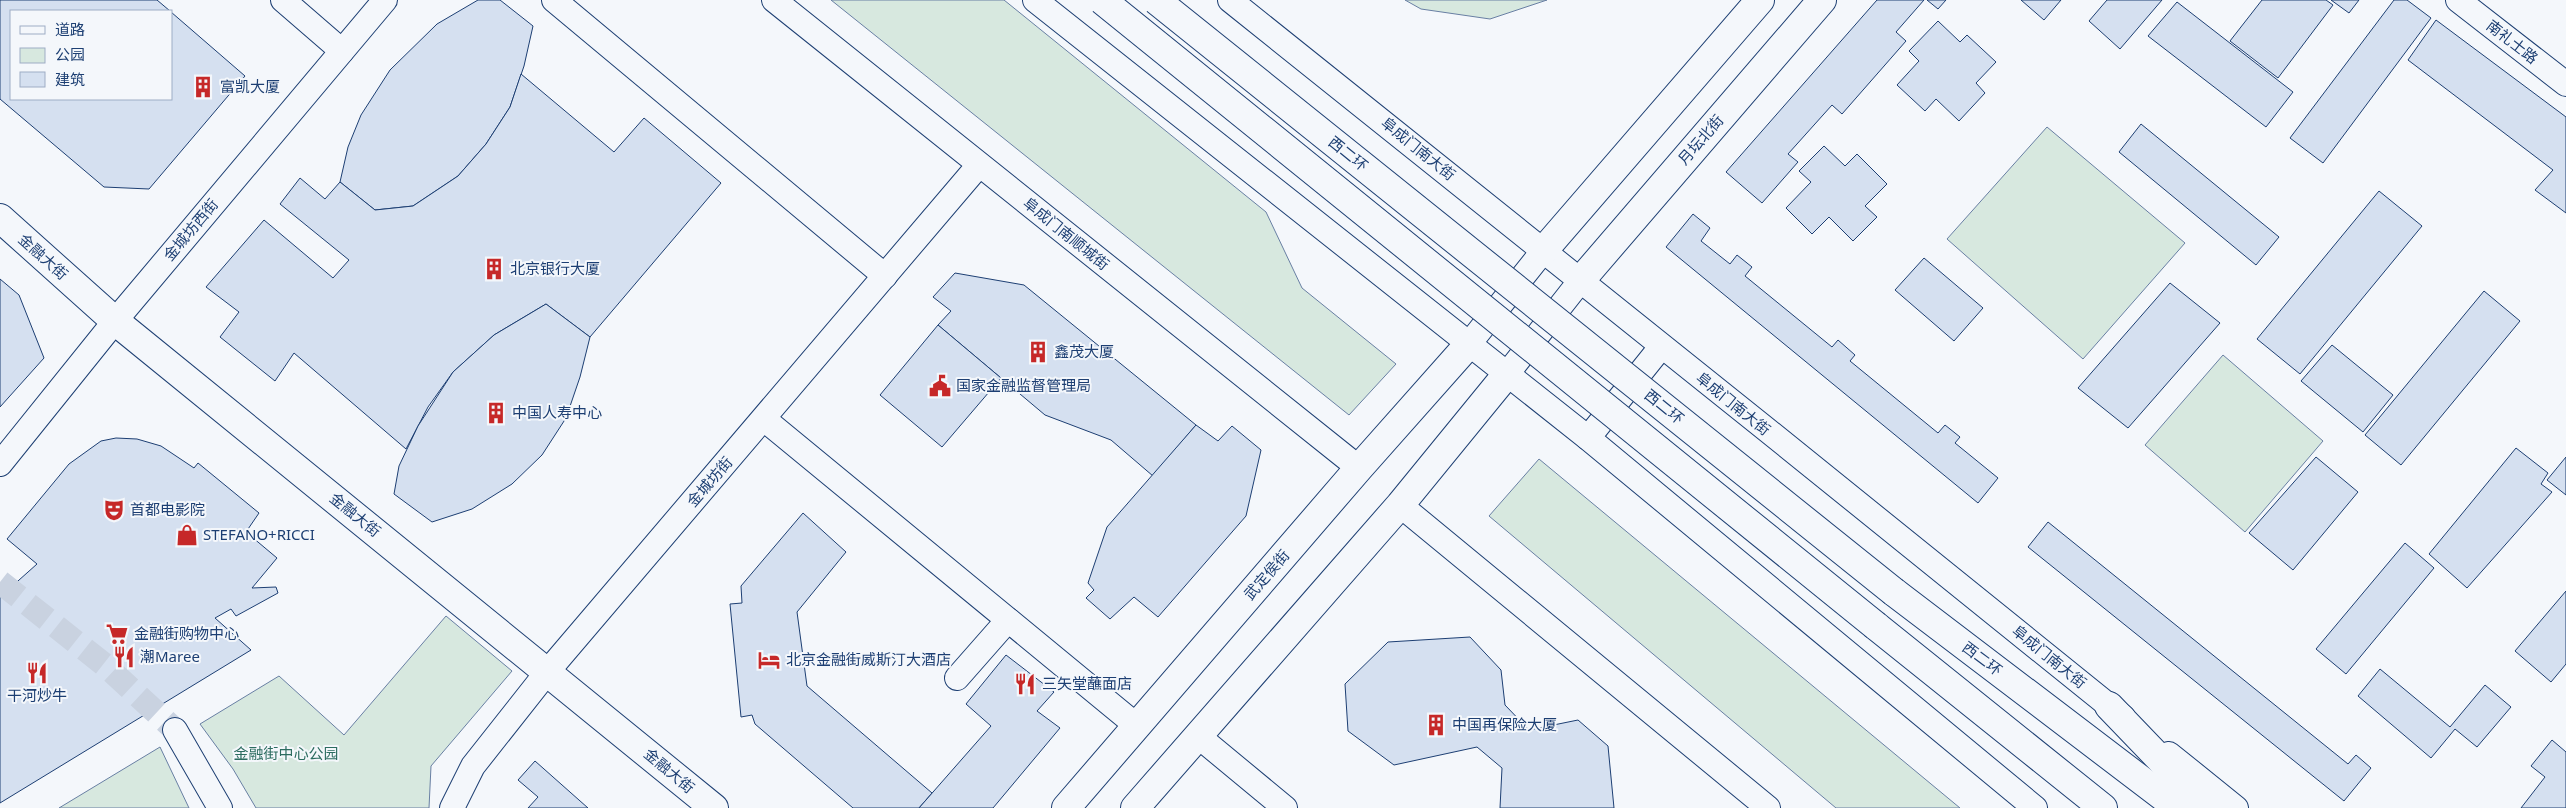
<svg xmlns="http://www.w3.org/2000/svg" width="2566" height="808" viewBox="0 0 2566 808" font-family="'Noto Sans','Noto Sans SC',sans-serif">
	<rect width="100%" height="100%" fill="#f4f7fb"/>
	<g fill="#d7e8df" stroke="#687fa3">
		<path d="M831,0h173l262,212 36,76 94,76 -47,51z"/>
		<path d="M1405,0h142l-57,19 -69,-10z"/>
		<path d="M2047,127l138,116 -102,116 -136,-120z"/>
		<path d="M2223,355l100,86 -78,91 -100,-87z"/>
		<path d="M1539,459l421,349h-124l-347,-292z"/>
		<path d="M446,616l66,55 -81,95 -2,42h-173l-23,-39 -33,-45 79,-48 65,59z"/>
		<path d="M160,747l29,61h-130z"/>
	</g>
	<g fill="#d5e0f0" stroke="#1d3f73">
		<path d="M0,0h157l13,11h-159v88h160v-87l74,64 -96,113 -45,-2 -104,-88z"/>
		<path d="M478,0h22l33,26 -9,40 -14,41 -24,37 -28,32 -45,30 -38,4 -35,-28 8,-35 13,-32 29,-45 47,-46z"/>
		<path d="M1877,0h47l-28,32 10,9 -64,73 -10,-9 -44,49 10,8 -36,41 -36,-31z"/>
		<path d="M1927,0h19l-8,9z"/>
		<path d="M2021,0h40l-17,20z"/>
		<path d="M2107,0h55l-42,49 -31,-28z"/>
		<path d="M2262,0h64l7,5 -55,73 -48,-37z"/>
		<path d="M2331,0h28l-10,13z"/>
		<path d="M2394,0h13l24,18 -108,145 -33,-25z"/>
		<path d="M2177,2l116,90 -27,35 -118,-91z"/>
		<path d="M2436,20l130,97v96l-31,-23 18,-20 -145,-110z"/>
		<path d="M1938,21l22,21 7,-7 29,27 -20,21 9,10 -26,28 -23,-22 -11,12 -28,-26 22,-24 -10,-10z"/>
		<path d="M521,74l93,78 30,-34 77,65 -131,154 -44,-33 -52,31 -41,37 -25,35 -22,42 -112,-96 -19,28 -55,-44 19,-25 -33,-25 58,-67 69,58 16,-18 -69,-56 20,-26 25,21 15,-17 35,28 38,-4 45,-30 28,-32 24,-37z"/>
		<path d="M2141,124l138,113 -23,28 -137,-113z"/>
		<path d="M1824,146l21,20 12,-12 30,30 -22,22 12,11 -24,24 -24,-24 -17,17 -26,-26 25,-26 -12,-11z"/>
		<path d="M2379,191l43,35 -122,148 -43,-35z"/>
		<path d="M1693,214l17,14 -9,13 29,23 7,-9 15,12 -7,9 87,71 6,-7 17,15 -5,6 88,72 7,-8 15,12 -5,6 43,35 -20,25 -312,-256z"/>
		<path d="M1924,258l59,50 -29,33 -59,-51z"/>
		<path d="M955,273l69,12 172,140 -43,51 -42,-36 -66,-25 -107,-90 13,-14 -18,-14z"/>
		<path d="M0,279l19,16 25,63 -44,49z"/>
		<path d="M2170,283l50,40 -92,105 -50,-40z"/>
		<path d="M2484,291l36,30 -119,144 -36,-30z"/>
		<path d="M546,304l44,33 -10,40 -14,41 -24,37 -30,29 -40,25 -40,13 -38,-28 5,-28 19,-40 35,-54 41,-37z"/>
		<path d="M938,325l63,53 -59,69 -62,-52z"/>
		<path d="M2332,345l61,50 -30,37 -62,-51z"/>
		<path d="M1196,425l22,16 14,-15 29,24 -15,66 -88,101 -24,-20 -24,22 -24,-21 8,-8 -6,-7 19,-56z"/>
		<path d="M116,438l21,1 24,7 33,22 4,-5 61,50 -13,19 31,26 -25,30 24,-1 2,6 -42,23 -5,-7 -16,9 36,32 -251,153v-206l37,-33 -30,-25 62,-75 32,-23z"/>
		<path d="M2516,448l32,25 -7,11 11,8 -85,96 -38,-34z"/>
		<path d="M2316,457l42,35 -65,78 -44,-37z"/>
		<path d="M2566,457v38l-19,-15z"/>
		<path d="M803,513l43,39 -49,60 10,74 125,107 -13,15h-66l-98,-84 -3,-9 -11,2 -11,-113 12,-1 -1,-17z"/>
		<path d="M2048,522l300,242 8,-9 15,13 -27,33 -316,-254z"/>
		<path d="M2405,543l29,25 -88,106 -30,-25z"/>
		<path d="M2566,591v73l-15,18 -36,-31z"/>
		<path d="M1470,637l31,33 4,35 24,25 49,-10 30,26 6,62h-114l2,-40 -25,-21 -83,18 -46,-34 -3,-47 43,-42z"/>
		<path d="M1006,655l48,37 -17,19 23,17 -67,80h-74l72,-82 -25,-22z"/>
		<path d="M2380,669l70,58 35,-42 26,22 -34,40 -22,-18 -24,29 -73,-62z"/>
		<path d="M2552,740l14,12v56h-45l24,-31 -14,-11z"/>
		<path d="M535,761l53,47h-60l10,-11 -20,-17z"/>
	</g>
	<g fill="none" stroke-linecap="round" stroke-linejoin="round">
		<path stroke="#c9d2e0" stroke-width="24" stroke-dasharray="24 12" stroke-linecap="butt" d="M0,582l106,84 69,64"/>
		<g stroke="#1d3f73" stroke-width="26">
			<g id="minor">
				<path d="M283,0l59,51"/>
				<path d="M554,0l331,276"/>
				<path d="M774,0l585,468"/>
				<path d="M1035,0l553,438 447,370"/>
				<path d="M1230,0c299,238 596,477 893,717"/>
				<path d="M2458,0l108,84"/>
				<path d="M1469,344l75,-94"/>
				<path d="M1507,374l74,-94"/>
				<path d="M764,419l373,307"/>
				<path d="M1588,438l73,-91"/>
				<path d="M0,464l115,-143 270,-321"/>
				<path d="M1400,505l368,303"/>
				<path d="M957,678l51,-58"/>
				<path d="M175,730l45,78"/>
				<path d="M1198,736l87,72"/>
				<path d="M2169,754l67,54"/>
				<path d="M452,808l21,-42 75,-95 431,-506"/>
			</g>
		</g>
		<g stroke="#1d3f73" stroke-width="30">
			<g id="major">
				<path d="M0,218l115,103 599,487"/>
				<path d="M1544,250l216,-250"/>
				<path d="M1581,280l241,-280"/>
				<path d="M1066,808l293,-340 110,-124"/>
				<path d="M1135,808l265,-303 107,-131"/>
			</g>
		</g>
		<g stroke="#1d3f73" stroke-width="30">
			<g id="highway">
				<path d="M1894,592l284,216"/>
				<path d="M1876,626l227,182"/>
				<path d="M2109,706l98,102"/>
			</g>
		</g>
		<use href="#minor" stroke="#f4f7fb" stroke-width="24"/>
		<use href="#major" stroke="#f4f7fb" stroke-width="28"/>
		<use href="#highway" stroke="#f4f7fb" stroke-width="28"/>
		<g stroke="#1d3f73" stroke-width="30" stroke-linecap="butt">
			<g id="highway-bridge">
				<path d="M1102,0l774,626"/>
				<path d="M1156,0l738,592"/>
			</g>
		</g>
		<use href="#highway-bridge" stroke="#f4f7fb" stroke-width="28"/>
	</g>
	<defs>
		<g id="building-bare" transform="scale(1.725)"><path d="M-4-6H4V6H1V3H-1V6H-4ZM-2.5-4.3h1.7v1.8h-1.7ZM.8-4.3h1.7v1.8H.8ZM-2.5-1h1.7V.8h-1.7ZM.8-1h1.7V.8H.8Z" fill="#c62828" stroke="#f4f7fb" stroke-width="2.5" paint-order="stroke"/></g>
		<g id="civic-bare" transform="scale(1.725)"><path d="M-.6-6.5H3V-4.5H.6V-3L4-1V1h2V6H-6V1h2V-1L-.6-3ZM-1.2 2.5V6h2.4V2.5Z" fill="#c62828" stroke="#f4f7fb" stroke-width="2.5" paint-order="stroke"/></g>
		<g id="theatre-bare" transform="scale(1.725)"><path d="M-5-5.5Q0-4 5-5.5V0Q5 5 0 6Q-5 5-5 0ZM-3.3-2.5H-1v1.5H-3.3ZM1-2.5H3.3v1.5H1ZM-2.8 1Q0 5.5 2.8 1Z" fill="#c62828" stroke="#f4f7fb" stroke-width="2.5" paint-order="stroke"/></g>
		<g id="shop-bare" transform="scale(1.725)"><path d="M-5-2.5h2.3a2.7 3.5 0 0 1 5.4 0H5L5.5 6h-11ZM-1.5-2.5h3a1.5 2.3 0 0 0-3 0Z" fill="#c62828" stroke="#f4f7fb" stroke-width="2.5" paint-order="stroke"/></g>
		<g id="supermarket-bare" transform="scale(1.725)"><path d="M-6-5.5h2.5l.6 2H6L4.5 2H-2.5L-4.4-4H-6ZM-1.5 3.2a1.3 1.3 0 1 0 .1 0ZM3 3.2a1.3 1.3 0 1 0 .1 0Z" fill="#c62828" stroke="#f4f7fb" stroke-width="2.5" paint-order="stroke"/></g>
		<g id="restaurant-bare" transform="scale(1.725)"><path d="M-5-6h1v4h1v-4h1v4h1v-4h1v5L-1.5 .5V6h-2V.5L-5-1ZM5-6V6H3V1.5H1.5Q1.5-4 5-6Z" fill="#c62828" stroke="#f4f7fb" stroke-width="2.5" paint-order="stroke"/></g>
		<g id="hotel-bare" transform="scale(1.725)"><path d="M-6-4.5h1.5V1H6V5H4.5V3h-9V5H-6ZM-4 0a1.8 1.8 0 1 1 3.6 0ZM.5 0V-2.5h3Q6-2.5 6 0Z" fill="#c62828" stroke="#f4f7fb" stroke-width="2.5" paint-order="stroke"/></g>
	</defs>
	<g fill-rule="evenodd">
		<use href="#building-bare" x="203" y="87"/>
		<use href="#building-bare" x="494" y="269"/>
		<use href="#building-bare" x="1038" y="352"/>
		<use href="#civic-bare" x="940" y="386"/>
		<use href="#building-bare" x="496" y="413"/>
		<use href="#theatre-bare" x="114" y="510"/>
		<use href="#shop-bare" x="187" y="535"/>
		<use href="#supermarket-bare" x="117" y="634"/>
		<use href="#restaurant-bare" x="124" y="657"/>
		<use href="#hotel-bare" x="769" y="660"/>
		<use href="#restaurant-bare" x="37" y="673"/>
		<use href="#restaurant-bare" x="1025" y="684"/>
		<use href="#building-bare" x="1436" y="725"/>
	</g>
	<g text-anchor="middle" stroke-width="4" stroke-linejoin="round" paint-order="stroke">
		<g font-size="15" fill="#1d3f73" stroke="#f4f7fb">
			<text transform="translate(2512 42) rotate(38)" y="5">南礼士路</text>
			<text transform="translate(1701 140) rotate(-49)" y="5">月坛北街</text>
			<text transform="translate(1418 149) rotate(39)" y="5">阜成门南大街</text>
			<text transform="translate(1348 154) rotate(39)" y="5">西二环</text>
			<text transform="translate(191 230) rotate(-50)" y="5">金城坊西街</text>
			<text transform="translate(1066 234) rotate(39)" y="5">阜成门南顺城街</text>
			<text transform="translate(43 257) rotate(42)" y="5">金融大街</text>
			<text transform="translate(1733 404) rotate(39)" y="5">阜成门南大街</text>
			<text transform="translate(1664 407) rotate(39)" y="5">西二环</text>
			<text transform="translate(710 482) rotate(-49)" y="5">金城坊街</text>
			<text transform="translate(355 515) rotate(39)" y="5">金融大街</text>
			<text transform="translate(1267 575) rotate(-49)" y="5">武定侯街</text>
			<text transform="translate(2049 657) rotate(39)" y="5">阜成门南大街</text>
			<text transform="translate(1982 659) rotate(37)" y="5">西二环</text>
			<text transform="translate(669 771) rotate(40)" y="5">金融大街</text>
		</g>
		<g font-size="15" fill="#1d3f73" stroke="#f4f7fb" text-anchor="start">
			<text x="220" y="92">富凯大厦</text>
			<text x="510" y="274">北京银行大厦</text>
			<text x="1054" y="357">鑫茂大厦</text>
			<text x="956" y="391">国家金融监督管理局</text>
			<text x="512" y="418">中国人寿中心</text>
			<text x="130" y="515">首都电影院</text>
			<text x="203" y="540">STEFANO+RICCI</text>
			<text x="134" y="639">金融街购物中心</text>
			<text x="140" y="662">潮Maree</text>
			<text x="786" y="665">北京金融街威斯汀大酒店</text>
			<text x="1042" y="689">三矢堂蘸面店</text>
			<text x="37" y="701" text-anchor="middle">干河炒牛</text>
			<text x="1452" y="730">中国再保险大厦</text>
		</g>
		<g font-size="15" fill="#2c6c60" stroke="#f4f7fb">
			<text x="286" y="759">金融街中心公园</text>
		</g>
	</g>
	<rect x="10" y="10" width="162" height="90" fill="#f4f7fb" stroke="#9eadc5"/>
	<rect x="20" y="26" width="25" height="8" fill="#f4f7fb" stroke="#9eadc5"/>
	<text x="55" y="35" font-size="15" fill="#1d3f73">道路</text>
	<rect x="20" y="48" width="25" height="15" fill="#d7e8df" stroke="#9eadc5"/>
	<text x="55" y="60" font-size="15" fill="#1d3f73">公园</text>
	<rect x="20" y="72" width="25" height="15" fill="#d5e0f0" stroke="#9eadc5"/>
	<text x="55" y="85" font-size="15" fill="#1d3f73">建筑</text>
</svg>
